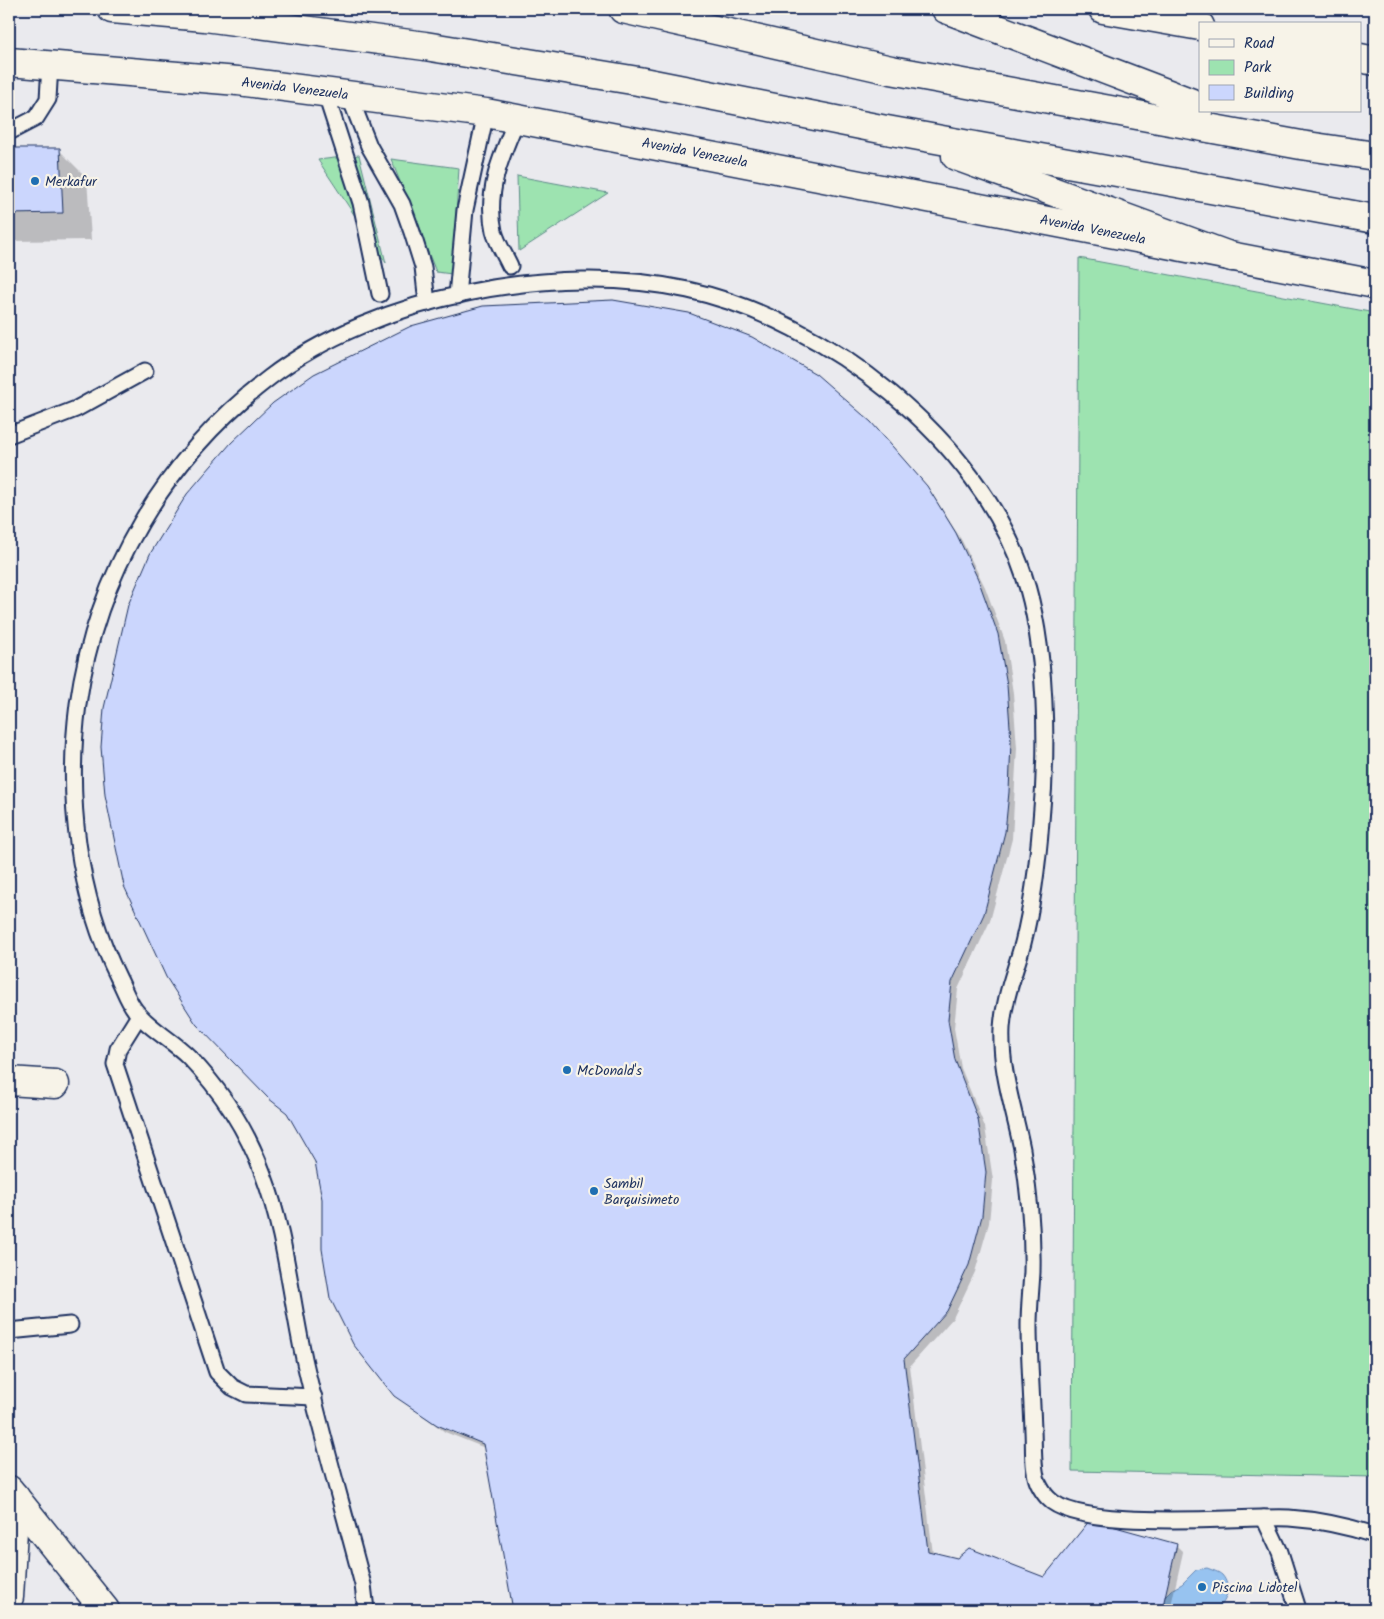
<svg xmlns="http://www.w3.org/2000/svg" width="1384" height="1619" viewBox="0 0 1384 1619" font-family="Kalam,sans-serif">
	<rect width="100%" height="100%" fill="#eaeaee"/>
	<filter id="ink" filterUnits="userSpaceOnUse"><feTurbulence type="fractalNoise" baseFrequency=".02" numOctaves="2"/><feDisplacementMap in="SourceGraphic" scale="10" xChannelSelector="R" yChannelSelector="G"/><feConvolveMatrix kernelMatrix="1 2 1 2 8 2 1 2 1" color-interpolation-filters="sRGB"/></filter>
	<g filter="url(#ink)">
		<g fill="#9de3b0" stroke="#5c8987">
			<path d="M359,155l27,108 -68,-103z"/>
			<path d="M391,159l68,9 -7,106 -16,-2z"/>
			<path d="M517,176l91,17 -89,58z"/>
			<path d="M1079,258l296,55v1164l-303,-6z"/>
		</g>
		<path fill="#97c3f0" stroke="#6588b6" d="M1207,1568c5,2 12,4 15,7 10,11 5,29 -7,35h-53l3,-14 6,-6 11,-6 14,-14z"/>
		<g fill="#0003">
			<path d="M9,150h50l28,28 4,62 -82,1z"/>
			<path d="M877,430l56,65 29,46 23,46 20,54 8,52 4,55 -5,91 -22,82 -32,68 -4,39 7,40 24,59 8,53 -4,43 -14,49 -22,46 -43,48 23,188 111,25 132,-34 7,7 -13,58h-656l-29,-162 -40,-16 -50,-37 -72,-197 -7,-37z"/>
		</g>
		<g fill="#cbd6fd" stroke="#1b2f5e">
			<path d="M9,148h51l3,65 -54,1z"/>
			<path d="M613,300l76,13 63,24 64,37 55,48 56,64 29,47 22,46 20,55 9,51 4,56 -2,51 -4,40 -21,82 -32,68 -4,38 7,40 23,59 8,53 -4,44 -13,49 -22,46 -43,48 24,192 29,7 12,-10 75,29 46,-57 87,24 -15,66h-649l-30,-166 -46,-19 -43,-29 -41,-52 -23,-46 -8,-49v-50l-7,-37 -28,-49 -19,-15 -72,-74 -30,-47 -42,-91 -19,-91 -4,-48 3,-39 24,-103 22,-51 37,-60 44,-51 42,-40 41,-29 97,-48 72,-20z"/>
		</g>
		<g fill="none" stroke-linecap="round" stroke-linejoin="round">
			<g stroke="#1b2f5e" stroke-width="19">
				<g id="lane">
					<path d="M325,92l36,111 19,91"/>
					<path d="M349,95l20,51 33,58 10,28 11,35 4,36"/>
					<path d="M9,132l27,-14 12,-19 2,-34"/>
					<path d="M510,266c-5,-11 -13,-23 -16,-35 -9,-40 8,-77 23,-112"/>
					<path d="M457,296l8,-86 21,-97"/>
					<path d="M9,435l67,-26 69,-38"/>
					<path d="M138,1017l-20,32 -3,15 102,308 15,15 14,7 68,3"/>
					<path d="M9,1331l61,-6"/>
					<path d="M1264,1518l16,34 18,57"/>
					<path d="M366,1610l-3,-25c-19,-74 -41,-147 -58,-222 -14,-62 -19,-129 -42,-189 -16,-44 -42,-84 -75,-118 -16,-16 -40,-28 -53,-46 -7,-9 -11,-21 -16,-31 -42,-84 -53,-183 -41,-275 18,-130 87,-246 191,-326 106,-82 289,-117 419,-88 138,30 292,150 336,286 23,69 24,173 17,245 -3,40 -8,82 -18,122 -8,29 -19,55 -21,85 -2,42 12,81 20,121 7,41 11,82 10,123 -1,18 -3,35 -3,53 0,35 3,71 4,106 1,16 -1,37 5,52 3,6 6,11 10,15 30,34 191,18 241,20 30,2 58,8 86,17"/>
				</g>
			</g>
			<g stroke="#1b2f5e" stroke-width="31">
				<g id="street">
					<path d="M1103,9l97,17"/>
					<path d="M1360,58l15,3"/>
					<path d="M9,62l229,19 248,32 889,171"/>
					<path d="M9,1081l46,3"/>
					<path d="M9,1490l96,120"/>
					<path d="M9,1597l6,-100"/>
				</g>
			</g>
			<g stroke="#1b2f5e" stroke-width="31">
				<g id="secondary">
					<path d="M112,9l93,8 220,29 213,35 243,48 494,90"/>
					<path d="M623,9l268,61 410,75 74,11"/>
					<path d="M946,9l254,97"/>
					<path d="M956,156l276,101"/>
				</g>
			</g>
			<use href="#lane" stroke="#f7f3e8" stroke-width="15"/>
			<use href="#street" stroke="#f7f3e8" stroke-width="28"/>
			<use href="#secondary" stroke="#f7f3e8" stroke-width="28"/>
		</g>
	</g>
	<g fill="#1f6fb2" stroke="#f7f3e8" stroke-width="2">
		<circle cx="35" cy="181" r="5"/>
		<circle cx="567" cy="1070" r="5"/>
		<circle cx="594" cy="1191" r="5"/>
		<circle cx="1202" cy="1587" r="5"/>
	</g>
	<g text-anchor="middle" stroke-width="4.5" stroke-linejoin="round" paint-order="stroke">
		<g font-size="14" fill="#1b2f5e" stroke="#f7f3e8">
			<text transform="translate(295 88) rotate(7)" y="5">Avenida Venezuela</text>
			<text transform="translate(695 152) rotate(11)" y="5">Avenida Venezuela</text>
			<text transform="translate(1093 229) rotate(11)" y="5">Avenida Venezuela</text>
		</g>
		<g font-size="14" fill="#1b2f5e" stroke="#f7f3e8" text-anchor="start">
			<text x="45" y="186">Merkafur</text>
			<text x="577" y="1075">McDonald's</text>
			<text x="604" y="1188">Sambil<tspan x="604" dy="16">Barquisimeto</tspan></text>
			<text x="1212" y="1592">Piscina Lidotel</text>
		</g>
	</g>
	<rect width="1384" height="1619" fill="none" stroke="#f7f3e8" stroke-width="30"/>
	<rect x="15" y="15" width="1354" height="1589" fill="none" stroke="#1b2f5e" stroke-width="2" filter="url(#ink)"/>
	<rect x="1199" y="22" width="162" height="90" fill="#f7f3e8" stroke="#9fa5b1"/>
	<rect x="1209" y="39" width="25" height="8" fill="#f7f3e8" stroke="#9fa5b1"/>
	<text x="1244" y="48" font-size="15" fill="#1b2f5e">Road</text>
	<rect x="1209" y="60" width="25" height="15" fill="#9de3b0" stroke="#9fa5b1"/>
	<text x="1244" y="72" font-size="15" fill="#1b2f5e">Park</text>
	<rect x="1209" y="85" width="25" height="15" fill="#cbd6fd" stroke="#9fa5b1"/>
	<text x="1244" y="98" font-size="15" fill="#1b2f5e">Building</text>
</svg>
